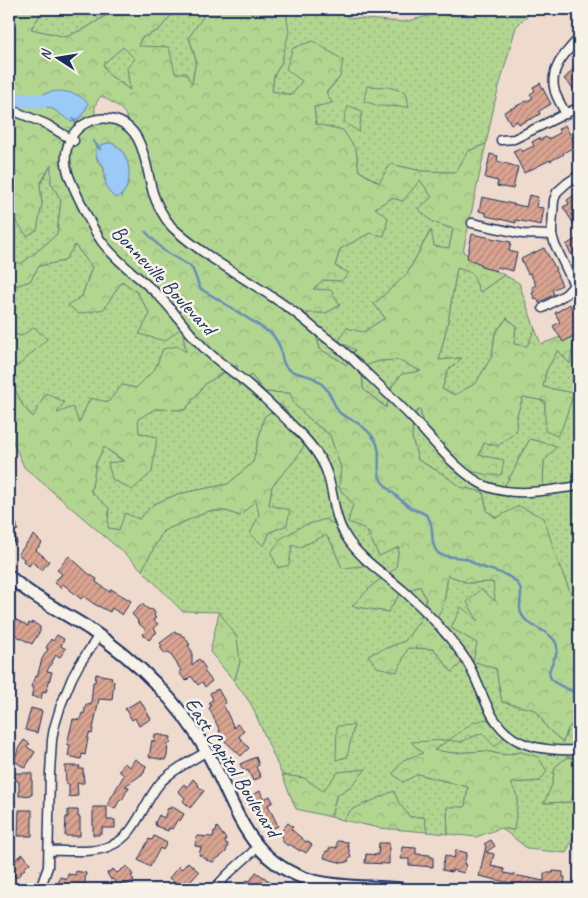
<svg xmlns="http://www.w3.org/2000/svg" width="588" height="898" viewBox="0 0 588 898" font-family="Caveat,sans-serif">
	<defs>
		<pattern id="grass-dots" width="8" height="8" patternUnits="userSpaceOnUse" patternTransform="scale(1.25)"><rect width="8" height="8" fill="#b2d590"/><path d="M2 2h.1M6 6h.1" fill="none" stroke="#98b77f" stroke-width="1.8" stroke-linecap="round"/></pattern>
		<pattern id="forest-crowns" width="20" height="18" patternUnits="userSpaceOnUse" patternTransform="scale(1.25)"><rect width="20" height="18" fill="#b2d590"/><path d="M2 6a3 3 0 1 1 6 0M12 15a3 3 0 1 1 6 0" fill="none" stroke="#98b77f"/></pattern>
		<pattern id="building-hatch" width="6" height="6" patternUnits="userSpaceOnUse" patternTransform="scale(1.25)"><rect width="6" height="6" fill="#daa490"/><path d="M-1 1l2-2M0 6l6-6M5 7l2-2" fill="none" stroke="#b08679"/></pattern>
	</defs>
	<rect width="100%" height="100%" fill="#eedbce"/>
	<filter id="ink" filterUnits="userSpaceOnUse"><feTurbulence type="fractalNoise" baseFrequency=".02" numOctaves="2"/><feDisplacementMap in="SourceGraphic" scale="10" xChannelSelector="R" yChannelSelector="G"/><feConvolveMatrix kernelMatrix="1 2 1 2 8 2 1 2 1" color-interpolation-filters="sRGB"/></filter>
	<g filter="url(#ink)">
		<g fill="url(#grass-dots)" stroke="#668277" fill-rule="evenodd">
			<path d="M44,9h49l18,3 -23,15 -22,10 -35,-8z"/>
			<path d="M174,9h27l2,8 -14,20 7,23 -4,25 -54,-38 3,-9 18,-8 15,-18z"/>
			<path d="M264,9h73l13,9 54,4 51,-13h79l-18,18 -21,74 -9,43 -18,7 -12,21 -34,-1 -32,-7 -10,19 -21,-12 -3,-21 -40,-26 -2,-17 26,-30 -38,4 -10,14 -20,-4 2,-15 7,-13 -20,-51z"/>
			<path d="M123,47l12,12 -5,31 -22,-16 -5,-10z"/>
			<path d="M52,164l-1,19 10,17 -4,34 -17,15 -19,15 -12,-5v-36l33,-19 -2,-20z"/>
			<path d="M420,180l12,17 -14,12 15,13 20,7 -4,20 -16,-3 -3,-15 -23,43 -33,30 11,14 -22,14 -16,33 -27,-16 -4,-14 -10,-23 20,1 14,-8 -9,-14 -19,-1 11,-10 18,1 7,-8 -13,-7 5,-17 30,-16 5,-25 17,-10 11,2z"/>
			<path d="M75,245l17,22 -10,29 -14,10 54,-25 15,11 13,22 32,13 4,26 -23,-4 -8,20 -19,19 -14,-3 -14,17 -29,22 -23,-11 -10,-19 -12,24 -11,-12 -10,-21 -4,-2v-18h10l3,-29 -10,-2 -3,-4v-40l3,-3 18,-6 9,-15 25,-5z"/>
			<path d="M457,268l15,4 8,20 24,-17 15,8 16,46 -7,18 -14,-3 2,-18 -9,-8 -12,15 -3,23 -16,27 -21,12 -13,-6 6,-19 13,-12 -22,2 9,-39z"/>
			<path d="M579,330v269l-8,-5 -14,-34 -70,-49 -4,-19 -23,-5 -17,-13 -25,-14 -6,-22 1,-23 7,-6 6,29 17,6 23,26 13,-15 5,-12 32,-11 1,-17 6,-18 22,4v12l24,-8 5,-11 -31,-7 3,-16 12,-21 11,13 6,-31zM530,439l14,22 -1,27 -38,-3 9,-15 5,-12z"/>
			<path d="M399,360l23,12 -20,2 -10,12 -5,22 -24,-19 -1,-23 17,-5z"/>
			<path d="M237,365l2,21 12,-11 14,17 25,1 23,29 17,13 11,33 -2,20 14,16 26,51 20,-8 -2,21 -23,16 -22,22 36,6 12,-18 20,-8 6,13 -6,21 -15,21 -36,14 39,-7 26,1 18,23 13,-13 -23,-21 -11,-14 10,-14 3,-8 4,-27 20,8 25,-1 3,19 -17,22 -28,5 27,15 -4,18 22,8 6,33 34,8 12,19 15,13 5,-13 5,-7 6,1v36l-12,-2 -12,10 -3,18 -8,18 27,-1 5,-15h3v43l-3,2 -10,21 -38,-4 -27,-21 13,2 -3,-47 29,-2 -19,-29 -17,3 -19,-4 -32,2 -20,-3 15,-10 -36,3 11,10 -5,21 50,13 -3,20 -18,1 1,26 -21,-2 -3,-15h-14l-11,-13 -48,6 -8,10 -12,-3 5,-21 15,-10 14,-16 -27,2 -15,20 -19,-14 -22,-3 -31,-71 -17,-23 6,-19 -21,-50 -37,-1 -40,-41 21,-39 46,-20h17l14,5 17,-17 3,16 -9,19 13,12 6,-14 17,-7 -18,-20 3,-19 23,-26 13,-21 -27,-34 -17,12 -11,45 -25,22 -50,10 -24,10 -15,15 -20,11 -11,-2 -17,-36 5,-29 8,-16 20,15 -12,17 45,-42 -18,-4 -2,-14 18,-10 30,1 21,-27zM326,519l16,49 -11,-26 -5,-8 -26,13 -8,-2zM488,719l15,18 -21,-4 -22,9z"/>
		</g>
		<g fill="url(#forest-crowns)" stroke="#668277" fill-rule="evenodd">
			<path d="M9,9h35l-13,20 35,8 22,-10 22,-14 -17,-4h81v3l-15,18 -18,8 -3,8 31,1 6,26h11l6,11 4,-24 -7,-23 14,-20 -2,-8h63l-2,3 24,1 3,19 -8,31 -7,13 -2,15 20,4 10,-14 -16,-12 7,-21 20,-7 30,19 -3,17 -14,15 6,11 -18,4 2,17 27,6 13,20 3,21 20,12 11,-19 32,7 34,1 12,-21 18,-7 -23,108 41,23 -24,17 -8,-19 -15,-5 -9,53 -9,39 23,-2 -14,12 -6,19 13,6 21,-12 16,-27 3,-22 12,-16 9,8 -2,18 13,2 8,-17 6,15 34,-12 -5,32 -12,-14 -12,21 -3,16 31,6 -12,35 -5,8 -12,-5v-30l-22,-4 -6,18 -1,17 -18,14 -14,-3 -5,12 25,5 -3,15h-13l-22,-5 -23,-26 -17,-6 -6,-29 -7,6 -1,23 6,22 25,14 17,13 23,5 4,19 9,7 23,-12 25,12 13,42 14,34 8,5v124l-6,-1 -5,7 -5,13 -15,-13 -12,-19 -34,-8 -6,-33 -23,-8 4,-18 -26,-15 10,-21 17,14 -11,-19 14,-13 14,12 -2,-19 -25,1 -20,-8 -4,27 -3,8 -9,14 10,14 23,21 -13,13 -18,-23 -26,-1 -11,24 -20,-5 -9,-12 37,-14 15,-21 6,-21 -6,-13 -20,8 -12,18 -36,-6 22,-22 22,-16 3,-21 -20,9 -13,-27 -18,-7 5,-18 -14,-16 2,-20 -11,-33 -17,-13 -18,-17 -5,-12 -25,-1 -14,-17 -12,11 -2,-21 -31,18 -21,27 -30,-1 -17,10 1,14 18,4 -5,35 -20,18 -20,-11 -4,-16 16,-2 -20,-14 -8,16 -5,29 18,16 -1,20 11,2 6,-17 14,6 15,-15 24,-10 50,-10 25,-22 11,-45 17,-13 27,35 -13,21 -23,26 -3,19 21,5 -3,15 -17,7 -6,14 -14,-12 9,-19 -3,-15 -16,16 -14,-5h-17l-46,20 -21,39 -17,-16 -101,-87 -15,-34v-50l4,2 10,21 10,11 13,-24 18,9 -7,11 16,-6 6,16 11,-25 18,4 14,-17 14,3 19,-19 8,-20 14,-3 9,6 -4,-25 -17,14 -26,-7 11,-20 -13,-22 -15,-11 -18,28 -25,5 -11,-9 14,-9 10,-29 -17,-22 -11,16 -25,5 -9,15 -18,6 -3,3v-31l12,5 19,-15 17,-15 4,-34 -10,-17v-18l-11,19 2,20 -5,26 -10,6 -12,-16 -6,3zM123,47l12,12 -8,9 3,22 -22,-16 -5,-10zM50,92h17l14,5 6,10 -8,12 -7,3c-7,-4 -17,-13 -24,-15 -8,-3 -16,-2 -23,-7zM101,96c12,7 28,14 27,30l-32,-7c-2,-11 -2,-14 5,-23zM107,143c19,-1 25,28 20,42 -1,4 -3,7 -6,11l-12,-5 -5,-13v-9l-3,-5 -3,-2 -2,-7 1,-8zM420,180l12,17 -14,12 15,13 20,7 -4,19 -15,-2 -3,-16 -24,44 -33,30 11,14 -22,14 -17,-4 -7,13 16,9 -8,15 -27,-16 -4,-14 -10,-22h20l14,-8 -9,-15 -18,-1 10,-9 18,1 8,-8 -14,-7 5,-17 30,-16 14,3 4,-18 -13,-10 17,-10 11,3zM398,360l23,11 -19,3 -10,12 -6,22 -23,-19 -1,-22 17,-6z"/>
			<path d="M367,86l21,1 18,5 3,15 -30,-1 -15,-5z"/>
			<path d="M349,106l13,5 -3,21 -15,-10 1,-8z"/>
			<path d="M34,327l13,12 -28,26h-10v-35l3,4 10,2z"/>
			<path d="M530,439l27,7 -13,15 -1,27 -16,9 -22,-12 9,-15 5,-12z"/>
			<path d="M326,519l20,14 17,33 -21,2 -11,-26 -5,-7 -26,12 -8,-2 -3,20 -11,3 -7,-15 9,-14 22,-13z"/>
			<path d="M219,612l18,25 3,25 -6,19 -24,-29z"/>
			<path d="M487,719l17,18 -9,10 -13,-14 -22,9 -11,-2 -15,10 19,3 32,-2 19,4 17,-3 17,5 9,14 -7,10 -29,2 7,15 -4,32 -13,-2 -25,9 -28,-3 -1,-27h18l3,-20 -50,-13 -15,8 -10,-8 10,-14 20,-7 -12,-11 38,-2 25,-18z"/>
			<path d="M354,725l-7,32 -11,3 1,-34z"/>
			<path d="M567,757l12,2v28h-3l-5,15 -27,1 8,-18 3,-18z"/>
			<path d="M366,769l-15,17 -15,10 -5,21 -35,-8 -14,-34 22,3 19,13 15,-19z"/>
			<path d="M394,791l5,12 11,14h14l3,15 -48,-4 -36,-8 8,-10z"/>
		</g>
		<g fill="#9bcaf6" stroke="#688cb9">
			<path d="M60,91c10,1 22,4 28,12 -2,8 -9,17 -16,19l-19,-13 -5,-2 -16,-3 -7,-4 25,-8z"/>
			<path d="M107,143h4c3,2 7,3 10,7 11,13 12,39 -4,48 -13,-6 -11,-17 -13,-29 -2,-10 -11,-9 -7,-22z"/>
		</g>
		<g fill="none" stroke-linecap="round" stroke-linejoin="round">
			<g stroke="#688cb9" stroke-width="2.5">
				<path d="M73,119l4,5"/>
				<path d="M93,141l7,8"/>
				<path d="M146,232l18,19 26,15 3,4 7,18 4,3 12,7 56,36c3,4 6,8 8,13 2,7 1,15 7,21 8,8 23,5 31,13 6,4 11,11 14,18 2,4 4,9 7,13 6,6 14,7 20,12 6,4 12,10 16,16 8,12 0,28 6,40 3,6 28,28 34,30 5,2 9,2 13,7 8,11 0,25 10,36 5,5 22,3 29,6 4,1 6,4 10,6 13,6 31,7 41,19 7,8 -1,20 3,29 6,15 26,15 34,28 9,14 -13,27 -3,39 5,6 20,10 27,14"/>
			</g>
			<path stroke="#9bcaf6" stroke-width="14" d="M9,97l10,3 24,1"/>
		</g>
		<g fill="url(#building-hatch)" stroke="#1b2f5e">
			<path d="M579,63v31l-15,-15z"/>
			<path d="M540,83l11,21 -12,7 1,3 -7,4 -14,6 -2,-3 -6,3 -7,-12 29,-14 -3,-4 5,-3 -2,-4z"/>
			<path d="M565,125l11,21 -13,7 1,1 -14,7v-1l-26,13 -11,-22 7,-3 2,4 5,-3 7,-3 -2,-4 7,-4 1,2 6,-3 2,2 12,-6 -2,-4z"/>
			<path d="M490,154l8,2 -1,5 21,6 -5,22 -16,-3 1,-5 -13,-3z"/>
			<path d="M579,192v32l-4,2 -12,-19 6,-3 -2,-4z"/>
			<path d="M529,195l9,2 -2,10 8,1 -3,17 -25,-5v3l-8,-2 -22,-5v-3l-7,-2 3,-14 44,10z"/>
			<path d="M472,234l39,8 -2,9 8,2 -4,18 -16,-4 -1,4 -15,-4v-3l-13,-5v-1l-1,-1z"/>
			<path d="M579,237v31l-13,-23z"/>
			<path d="M544,248l12,21 -1,1 7,15 -10,5 2,4 -15,9 -2,-5 -2,1 -3,-6 2,-1 -2,-5 4,-2 -6,-12 -2,1 -7,-15z"/>
			<path d="M570,304l2,5 7,-4v28l-16,9 -10,-16 7,-4 -5,-9z"/>
			<path d="M9,518h2l1,2 3,-1 3,11 -4,1 3,11 -8,2z"/>
			<path d="M34,535l8,8 -6,7 13,11 -7,9 -10,-8 -3,4 -6,-5 1,-2 -6,-5z"/>
			<path d="M69,556l20,18 8,5 -1,3 14,10 1,-3 20,12 -9,14 -10,-7 -2,4 -16,-8 -11,-8 -2,3 -18,-15 -2,4 -7,-6 8,-8 -5,-4z"/>
			<path d="M142,604l6,5 5,1 2,3 -1,3 2,2 -3,2 5,4 -4,5 3,3 -8,8 -7,-6 4,-4 -9,-8 1,-1 -6,-7z"/>
			<path d="M9,616l19,10 1,-3 2,1 2,-2 7,5v4l-8,13 -23,-12z"/>
			<path d="M175,632l6,2 2,3 1,-1 6,9 -2,1 4,5v14l7,-6 7,10 -2,2 8,10 -7,6 -3,-5 -4,3 -7,-9 -5,5 -6,-7 -1,-2 2,-2 -12,-18 -4,2 -5,-7 2,-1 -2,-3z"/>
			<path d="M57,635l7,4 -3,7 5,3 -6,8 -4,-2 -9,16 5,1 -6,20 -3,-1 -2,8 -10,-3 3,-8 -3,-1 4,-11 2,1 5,-18 6,-10 -2,-1 5,-9 2,2z"/>
			<path d="M96,674l16,3 -1,3 3,1 -2,19 -13,-1 -7,35 -3,-1 -4,22 -3,-1 -1,5 -13,-3 2,-11 -3,-1 6,-25 7,1 2,-7 2,1 2,-10 5,1 2,-23h2z"/>
			<path d="M218,689l8,14 -3,1 11,24 3,-4 7,6 -5,7 10,11 -8,8 -16,-15 -6,-9 1,-1 -11,-23 2,-1 -2,-5 4,-2 -3,-7z"/>
			<path d="M140,700l11,19 -12,7 -4,-8 -3,2 -7,-11z"/>
			<path d="M31,708l11,3 -5,22 -12,-3z"/>
			<path d="M155,734l16,3 -1,7 -2,-1 -1,13 -2,4 -16,-3 3,-17 2,2z"/>
			<path d="M24,740l6,4 -3,3 8,5 -10,16 -12,-8 5,-9 -1,-1z"/>
			<path d="M256,757l3,8 -3,2 5,10 -8,4 -5,-11 -4,2 -4,-8z"/>
			<path d="M135,759l11,7 -2,7 -19,13 4,1 -7,13 -2,-1 -5,10 -8,-4 17,-30 -5,-4 5,-8 6,4z"/>
			<path d="M65,766h15l-1,3h4l1,14h-7l1,13 -9,1v-13h-3z"/>
			<path d="M14,773h18v22l-13,1v-14l-5,-3z"/>
			<path d="M193,779l6,6 -1,1 6,5 -14,17 -7,-7 2,-3 -7,-7 6,-7 3,3z"/>
			<path d="M260,791l4,8 6,-3 3,6 -5,3 10,21 -9,4 -11,-20 -2,-1 -2,-3 1,-2 -4,-8z"/>
			<path d="M171,806l13,8 -4,7 -2,-2 -6,10 -3,-1 -1,3 -12,-5 -1,-3 4,-8 5,3 4,-10 2,1z"/>
			<path d="M93,807h14v13h8v8h-13v5h-3v2h-6z"/>
			<path d="M19,810h13v26h-14z"/>
			<path d="M68,810h10v7h2v19h-15l1,-19h2z"/>
			<path d="M288,823l5,4 -2,2 15,13 1,-1 5,4 -6,8 -5,-3 -1,1 -11,-7 -1,2 -7,-6 2,-3 -4,-3z"/>
			<path d="M217,827l9,12 -1,4 3,1 -2,8 -13,10 -7,-2 1,-1 -4,-1v-2l-4,-1 2,-8 -6,-1 2,-10 16,1 1,-6 2,1z"/>
			<path d="M154,836l13,7 -4,7 -3,-2 -10,19 -12,-7 11,-21 3,1z"/>
			<path d="M491,840l4,6 -9,6 8,2 -3,12 13,3v4l40,8v-8h9v-2l10,1v5h2l-1,12h-49l-6,-1 1,-5 -31,-7 7,-30 -2,-2z"/>
			<path d="M337,841l11,1 -1,4h1l3,12 -3,1 1,2 -6,2 -19,-5 2,-7h3v-3h2l1,-1 5,1z"/>
			<path d="M379,843h10v21l-24,-1 1,-9 12,1z"/>
			<path d="M402,847l14,1v6l14,1v2h3v10l-24,-2v-6h-8z"/>
			<path d="M456,850l11,3 -3,11h2l-2,9 -12,-3v2l-10,-2 3,-15 9,3z"/>
			<path d="M23,854l7,9 -6,5 1,1 -4,3 1,1 -6,5 -7,-11v-3z"/>
			<path d="M188,862l11,10 -15,17h-11l4,-4 -8,-7 10,-12 3,3z"/>
			<path d="M127,866l6,9 -2,1 3,4 -8,5 -1,-2 -6,4 -6,-8 -2,1 -4,-7 6,-4 4,4z"/>
			<path d="M76,871l10,2 -2,16h-21v-2l-5,-1 2,-9 7,2 1,-5 7,1z"/>
			<path d="M256,872l15,10 -6,7h-25l7,-9 3,1z"/>
		</g>
		<g fill="none" stroke-linecap="round" stroke-linejoin="round">
			<g stroke="#1b2f5e" stroke-width="11">
				<g id="street">
					<path d="M9,109l37,15 28,17"/>
					<path d="M566,114c-4,-7 -8,-14 -11,-22 -7,-22 10,-39 24,-54"/>
					<path d="M501,140l13,-1 59,-29 6,-1"/>
					<path d="M472,223l51,11 29,1"/>
					<path d="M574,285l-19,-40 -3,-10v-8l2,-27 3,-8 10,-9 12,-8"/>
					<path d="M543,308l23,-14 13,-14"/>
					<path d="M579,486c-28,4 -63,11 -91,1 -26,-10 -54,-45 -73,-66 -19,-20 -40,-40 -60,-59 -11,-11 -23,-20 -35,-29 -10,-8 -20,-17 -30,-24 -25,-18 -51,-33 -77,-50 -14,-10 -29,-20 -42,-33 -8,-10 -14,-21 -18,-33 -8,-27 -8,-69 -43,-74 -7,-1 -15,0 -22,3 -20,9 -26,32 -20,51 3,10 8,19 12,28 7,14 13,29 22,41 15,20 37,35 55,52 17,16 29,36 45,52 14,15 32,26 47,39 18,15 34,31 50,47 13,13 24,27 29,44 6,20 6,41 17,59 14,24 40,39 60,57 21,19 41,40 57,62 20,27 22,65 51,84 19,12 44,13 66,12"/>
					<path d="M49,851c20,-1 43,3 61,-5 28,-11 33,-45 52,-65 13,-13 30,-20 45,-30"/>
					<path d="M40,889l8,-22 2,-94 2,-33 2,-12 7,-23 11,-27 7,-13 20,-30"/>
					<path d="M214,889l14,-15 30,-27"/>
				</g>
			</g>
			<g stroke="#1b2f5e" stroke-width="15">
				<path id="secondary" d="M9,576c23,21 52,35 79,52 24,16 47,34 67,55 20,20 38,44 52,69 30,54 39,111 107,129 28,7 58,5 87,8"/>
			</g>
			<use href="#street" stroke="#f7f3e8" stroke-width="8"/>
			<use href="#secondary" stroke="#f7f3e8" stroke-width="11"/>
		</g>
	</g>
	<g text-anchor="middle" stroke-width="5" stroke-linejoin="round" paint-order="stroke">
		<g font-size="21" fill="#1b2f5e" stroke="#f7f3e8">
			<text transform="translate(164 280) rotate(47)" y="7">Bonneville Boulevard</text>
			<text transform="translate(233 767) rotate(58)" y="7">East Capitol Boulevard</text>
		</g>
	</g>
	<rect width="588" height="898" fill="none" stroke="#f7f3e8" stroke-width="30"/>
	<rect x="15" y="15" width="558" height="868" fill="none" stroke="#1b2f5e" stroke-width="2" filter="url(#ink)"/>
	<g transform="translate(58 58) rotate(282)" stroke="#f7f3e8" stroke-width="4" paint-order="stroke">
	<path d="M0-4L9 19L0 12L-9 19Z" fill="#1b2f5e"/>
	<text y="-8" font-size="14" font-weight="bold" text-anchor="middle" fill="#1b2f5e">N</text>
	</g>
</svg>
